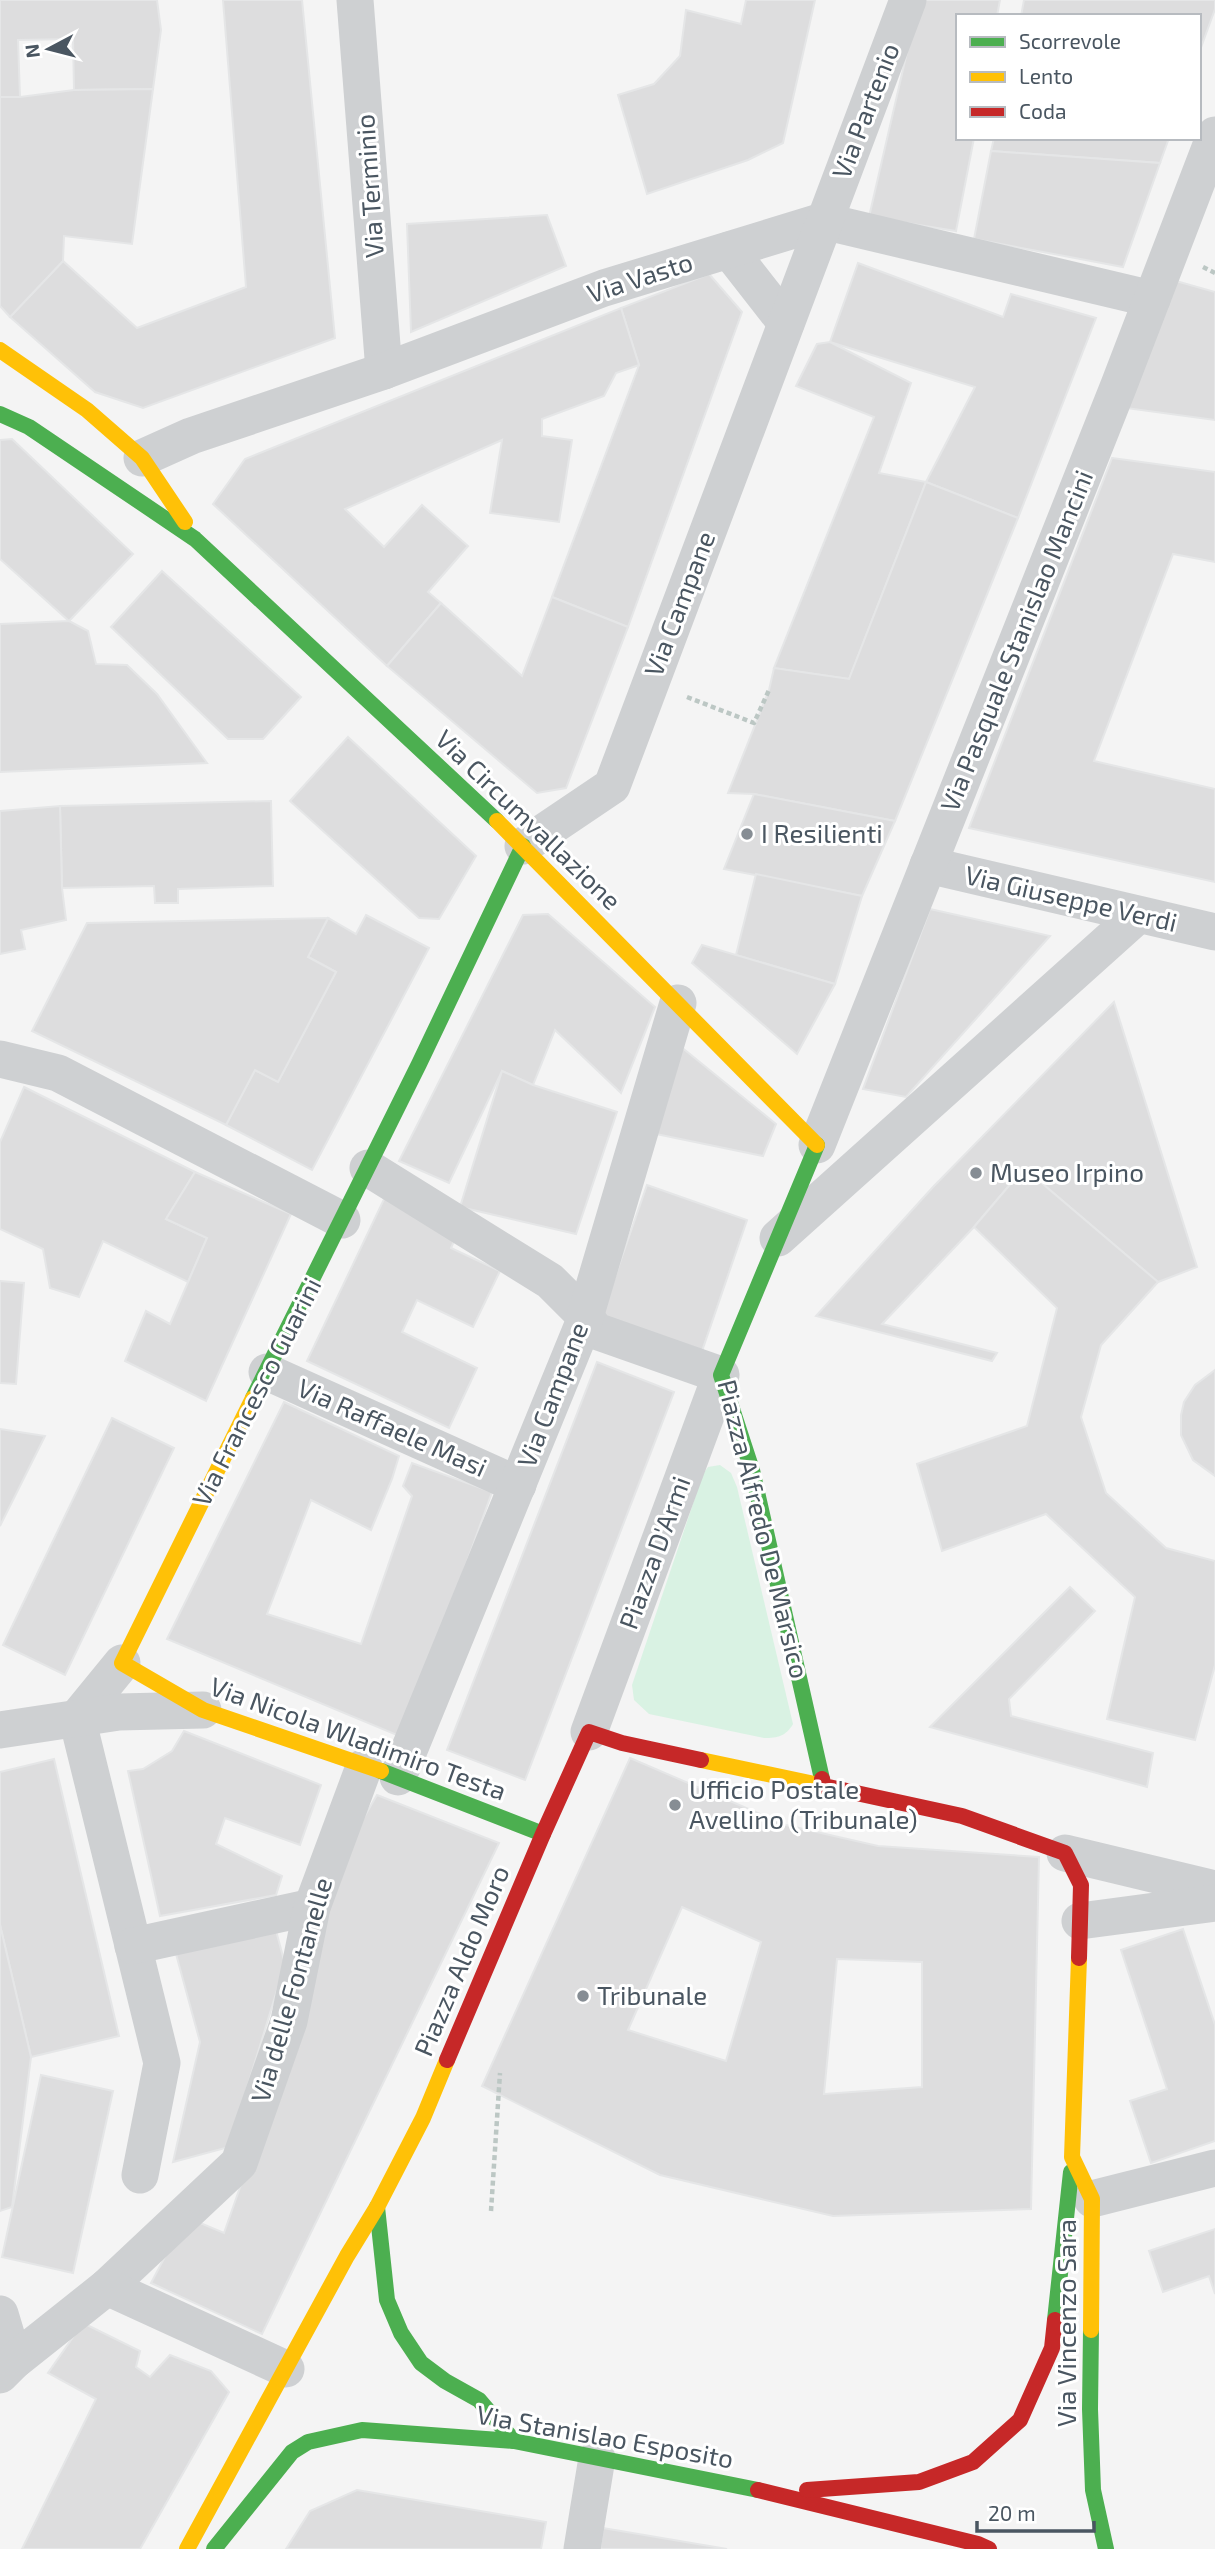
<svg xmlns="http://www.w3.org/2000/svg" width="1215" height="2549" viewBox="0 0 1215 2549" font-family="'Exo 2',sans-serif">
	<rect width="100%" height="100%" fill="#f4f4f4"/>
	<path fill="#d9f2e3" d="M720,1465l11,8 6,14 56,237c-7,12 -15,14 -29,14l-115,-24 -15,-14 -2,-15 71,-211 5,-7z"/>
	<g fill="#ddddde" stroke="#e5e6e7" stroke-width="2" fill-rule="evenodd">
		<path d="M0,0h157l4,30 -8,59 -79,1 -1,-51 -55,1 2,57h-20z"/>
		<path d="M223,0h79l33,338 -192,70 -48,-16 -85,-75 53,-56 74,67 109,-41z"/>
		<path d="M746,0h69l-32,143 -35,17 -101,34 -29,-99 36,-11 26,-28 6,-46 55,14z"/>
		<path d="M919,0h81l-3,16h-39v122h16l-18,93 -87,-14z"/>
		<path d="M1024,0h191v9l-16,44v-37h-178z"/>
		<path d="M153,89l-21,155 -68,-8 -1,25 -53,56 -10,-11v-209h20l54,-7z"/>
		<path d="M994,138h175l-9,25 -169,-12z"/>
		<path d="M991,151l169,12 -37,104 -149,-28z"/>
		<path d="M547,215l19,51 -155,66 -4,-108z"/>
		<path d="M858,263l145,54 8,-23 85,24 -78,200 -92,-36 49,-95 -145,-45z"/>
		<path d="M709,274l33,38 -114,315 -76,-30 87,-232 -18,-57z"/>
		<path d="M1169,279l46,13v128l-89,-12z"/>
		<path d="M621,308l18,57 -23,8 -12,23 -62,23v17l30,4 -13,82 -69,-9 12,-73 -157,69 39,38 38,-42 46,41 -40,46 13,11 -54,63 -174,-162 32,-45z"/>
		<path d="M830,342l81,41 -32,90 47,9 -77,197 -75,-11 100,-251 -78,-31 21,-42z"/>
		<path d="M12,439l121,115 -64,67 -69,-62v-119z"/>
		<path d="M1112,458l103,14v90l-42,-8 -79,207 121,28v93l-246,-54z"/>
		<path d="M926,482l92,36 -123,303 -141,-27 -26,-1 41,-103 5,-22 75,11z"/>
		<path d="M162,571l139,126 -38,42h-35l-117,-112z"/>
		<path d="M552,597l76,30 -62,161 -29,5 -150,-127 54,-63 81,73z"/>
		<path d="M69,621l19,10 8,33 31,1 30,29 50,69 -207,9v-148z"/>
		<path d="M348,737l128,119 -37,63 -20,-1 -129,-117z"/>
		<path d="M754,794l141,27 -33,75 -138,-27z"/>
		<path d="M271,801l2,85 -95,3v14h-23l-1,-17 -92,2 -2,-82z"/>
		<path d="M60,806l2,82 4,32 -45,10 4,19 -25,5v-143z"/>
		<path d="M756,874l106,22 -27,88 -99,-29z"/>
		<path d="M930,909l120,27 -144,161 -43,-8z"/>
		<path d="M548,914l107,93 -34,86 -66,-63 -22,55 -31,-14 -53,112 -50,-22 124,-246z"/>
		<path d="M366,915l63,33 -117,222 -86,-45 29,-55 23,12 58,-110 -28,-15 20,-39 28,16z"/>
		<path d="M328,918l-20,39 28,15 -58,110 -23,-12 -29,55 -194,-94 55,-108z"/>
		<path d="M702,945l133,39 -38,70 -105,-91z"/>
		<path d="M1114,1002l83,265 -39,15 -134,-114 -50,59 -92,97 115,29 -5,8 -176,-45 117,-129z"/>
		<path d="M680,1046l96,78 -13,32 -107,-22z"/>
		<path d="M502,1071l31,14 84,27 -41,122 -116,-27z"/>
		<path d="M24,1087l171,85 -29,47 41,19 -19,44 -85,-41 -24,56 -29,-9 -7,-39 -43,-20v-87z"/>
		<path d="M1024,1168l134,114 -57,63 -20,72 25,76 60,55 49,13v104l-20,75 -88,-21 28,-122 -89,-83 -104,37 -25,-87 110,-38 30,-118 -83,-81z"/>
		<path d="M195,1172l96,42 -85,187 -81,-40 21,-50 24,13 37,-86 -41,-19z"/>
		<path d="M647,1185l100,35 -45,131 -106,-20z"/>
		<path d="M385,1197l73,35 -7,16 49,23 -27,56 -56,-27 -15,32 75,36 -28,60 -142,-67z"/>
		<path d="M0,1281l24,2 -8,101 -16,-1z"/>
		<path d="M597,1362l77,30 -149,388 -78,-30z"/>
		<path d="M1215,1370v106l-22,-16 -12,-25v-20l3,-13 11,-17z"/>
		<path d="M284,1402l115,54 -7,23 -21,51 -60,-30 -44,114 94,30 51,-148 -9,-10 9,-23 80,29 -88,246 -237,-99z"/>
		<path d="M112,1418l62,30 -109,227 -62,-30z"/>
		<path d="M0,1429l45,7 -45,90z"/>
		<path d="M1070,1587l25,24 -86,88 2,17 142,37 -6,34 -217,-60z"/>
		<path d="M184,1731l137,54 -21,60 -75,-27 -9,26 66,32 -6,19 -116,21 -32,-145 15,-2 29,-18z"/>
		<path d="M630,1758l156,67 92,21 161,11 -8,352 -198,7 -173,-41 -178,-89zM682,1907l79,35 -35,119 -98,-31zM837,1959l85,3v125l-98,7z"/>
		<path d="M54,1759l65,277 -88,21 -31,-132v-153z"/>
		<path d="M377,1795l122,48 -237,491 -111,-51 35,-66 38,16 60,-171 58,-207z"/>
		<path d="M0,1925l31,132 -19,150 -12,4z"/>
		<path d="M275,1927l10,37 -56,183 -56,15 27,-120 -24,-88z"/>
		<path d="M1183,1929l32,96v116l-64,22 -21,-62 37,-12 -46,-139z"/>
		<path d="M41,2075l72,16 -40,182 -71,-16z"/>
		<path d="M1215,2229v65l-6,-18 -46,16 -14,-41z"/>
		<path d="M83,2323l57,28 -4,16 14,10 20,-22 41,16 18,21 -89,157h-118l74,-150 -48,-26z"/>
		<path d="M357,2490l189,32 -5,27h-255l24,-38z"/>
		<path d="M603,2528l124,21h-127z"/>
	</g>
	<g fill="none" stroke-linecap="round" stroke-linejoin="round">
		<g stroke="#bcc7c4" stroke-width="4.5" stroke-dasharray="5 3.5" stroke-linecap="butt">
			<path d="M1203,267l12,6"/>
			<path d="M687,697l67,26 15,-33"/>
			<path d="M491,2211l9,-138"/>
		</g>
		<g stroke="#ced0d2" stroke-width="37">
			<path d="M355,0l29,371"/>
			<path d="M729,250l57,73"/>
			<path d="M142,458l49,-22 193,-65 220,-83 219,-67 329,78"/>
			<path d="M523,846l89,-60 296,-786"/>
			<path d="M928,865l287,67"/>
			<path d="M0,1059l58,14 284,147"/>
			<path d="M817,1145l302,-760 96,-250"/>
			<path d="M368,1168l182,113 34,34 12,16 125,44 -132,357"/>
			<path d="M778,1238l360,-323"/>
			<path d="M267,1372l251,113"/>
			<path d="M77,1718l85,345 -22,112"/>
			<path d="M77,1718l45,-55"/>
			<path d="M0,1730l119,-18 84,-2"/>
			<path d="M398,1777l184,-450 96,-324"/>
			<path d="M1065,1853l150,36"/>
			<path d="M1080,1921l135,-18"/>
			<path d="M133,1946l179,-39"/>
			<path d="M1092,2199l123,-31"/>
			<path d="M107,2287l132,-124 50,-142 23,-114 52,-140"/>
			<path d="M0,2314l14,47"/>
			<path d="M0,2375l14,-14 93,-74 179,82"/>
			<path d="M582,2549l15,-91"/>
		</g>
		<g stroke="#4caf50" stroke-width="16">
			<path d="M0,414l29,13 166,112 302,282"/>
			<path d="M817,1145l-96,230 31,95 70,309"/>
			<path d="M253,1398l166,-334 104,-218"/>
			<path d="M381,1771l162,63"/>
			<path d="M377,2207l10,93 14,33 20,30 24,18 34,19 35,41"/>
			<path d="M1055,2320l16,-148"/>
			<path d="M1091,2330l-1,79 3,81 13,59"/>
			<path d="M214,2549l78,-97 16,-10 54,-12 152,11 244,49"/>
		</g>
		<g stroke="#ffc107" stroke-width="16">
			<path d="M0,350l87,60 55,48 43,64"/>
			<path d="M497,821l320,324"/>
			<path d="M253,1398l-131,265 81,47 178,61"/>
			<path d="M701,1760l123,26"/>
			<path d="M1079,1958l-7,199 20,42 -1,131"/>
			<path d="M187,2549l160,-293 30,-49 46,-89 24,-58"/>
		</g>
		<g stroke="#c62828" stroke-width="16">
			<path d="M822,1779l2,7 138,30 103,37 16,32 -2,73"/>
			<path d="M447,2060l96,-226 46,-102 33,11 79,17"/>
			<path d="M758,2490l220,54 11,5"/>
			<path d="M807,2490l112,-8 54,-20 47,-42 32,-72 3,-28"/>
		</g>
	</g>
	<g fill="#868d94" stroke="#fff" stroke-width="2.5">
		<circle cx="747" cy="834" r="7"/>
		<circle cx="976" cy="1173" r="7"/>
		<circle cx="675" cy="1805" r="7"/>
		<circle cx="583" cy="1996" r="7"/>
	</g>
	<g text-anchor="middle" stroke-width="6" stroke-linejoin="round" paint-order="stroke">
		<g font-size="26" fill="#4a5661" stroke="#fff">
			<text transform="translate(866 111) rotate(-69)" y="9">Via Partenio</text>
			<text transform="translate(370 186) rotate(-94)" y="9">Via Terminio</text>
			<text transform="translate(640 278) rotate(-18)" y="9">Via Vasto</text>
			<text transform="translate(680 604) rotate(-69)" y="9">Via Campane</text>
			<text transform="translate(1017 641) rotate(-68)" y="9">Via Pasquale Stanislao Mancini</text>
			<text transform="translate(528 820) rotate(44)" y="9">Via Circumvallazione</text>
			<text transform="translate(1071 899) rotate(13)" y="9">Via Giuseppe Verdi</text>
			<text transform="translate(257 1392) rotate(-63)" y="9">Via Francesco Guarini</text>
			<text transform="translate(553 1395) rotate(-69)" y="9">Via Campane</text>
			<text transform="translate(392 1428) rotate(24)" y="9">Via Raffaele Masi</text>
			<text transform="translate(763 1529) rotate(76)" y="9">Piazza Alfredo De Marsico</text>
			<text transform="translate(655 1553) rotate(-70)" y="9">Piazza D'Armi</text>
			<text transform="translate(358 1739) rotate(20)" y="9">Via Nicola Wladimiro Testa</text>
			<text transform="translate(462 1961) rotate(-67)" y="9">Piazza Aldo Moro</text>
			<text transform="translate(292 1990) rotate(-74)" y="9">Via delle Fontanelle</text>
			<text transform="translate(1067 2323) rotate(-90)" y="9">Via Vincenzo Sara</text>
			<text transform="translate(605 2437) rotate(10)" y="9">Via Stanislao Esposito</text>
		</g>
		<g font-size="26" fill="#4a5661" stroke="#fff" text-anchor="start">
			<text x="761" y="843">I Resilienti</text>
			<text x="990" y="1182">Museo Irpino</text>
			<text x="689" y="1799">Ufficio Postale<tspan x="689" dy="30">Avellino (Tribunale)</tspan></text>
			<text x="597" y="2005">Tribunale</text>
		</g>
	</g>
	<rect x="956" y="14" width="245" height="126" fill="#ffffff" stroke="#b7bbc0" stroke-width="2"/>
	<rect x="970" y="37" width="35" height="10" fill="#4caf50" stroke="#b7bbc0" stroke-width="2"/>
	<text x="1019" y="49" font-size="21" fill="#4a5661">Scorrevole</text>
	<rect x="970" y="72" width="35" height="10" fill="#ffc107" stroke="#b7bbc0" stroke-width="2"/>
	<text x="1019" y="84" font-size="21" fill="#4a5661">Lento</text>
	<rect x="970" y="107" width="35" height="10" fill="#c62828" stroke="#b7bbc0" stroke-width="2"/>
	<text x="1019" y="119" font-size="21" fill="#4a5661">Coda</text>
	<g transform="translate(49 49) rotate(263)" stroke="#ffffff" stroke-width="5" paint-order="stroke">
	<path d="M0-5L12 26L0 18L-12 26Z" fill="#4a5661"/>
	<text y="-10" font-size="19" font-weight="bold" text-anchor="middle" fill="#4a5661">N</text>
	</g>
	<path d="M977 2521v10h117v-10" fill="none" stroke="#4a5661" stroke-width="3.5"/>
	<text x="988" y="2521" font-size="21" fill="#4a5661" stroke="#ffffff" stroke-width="5" paint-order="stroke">20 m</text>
</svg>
